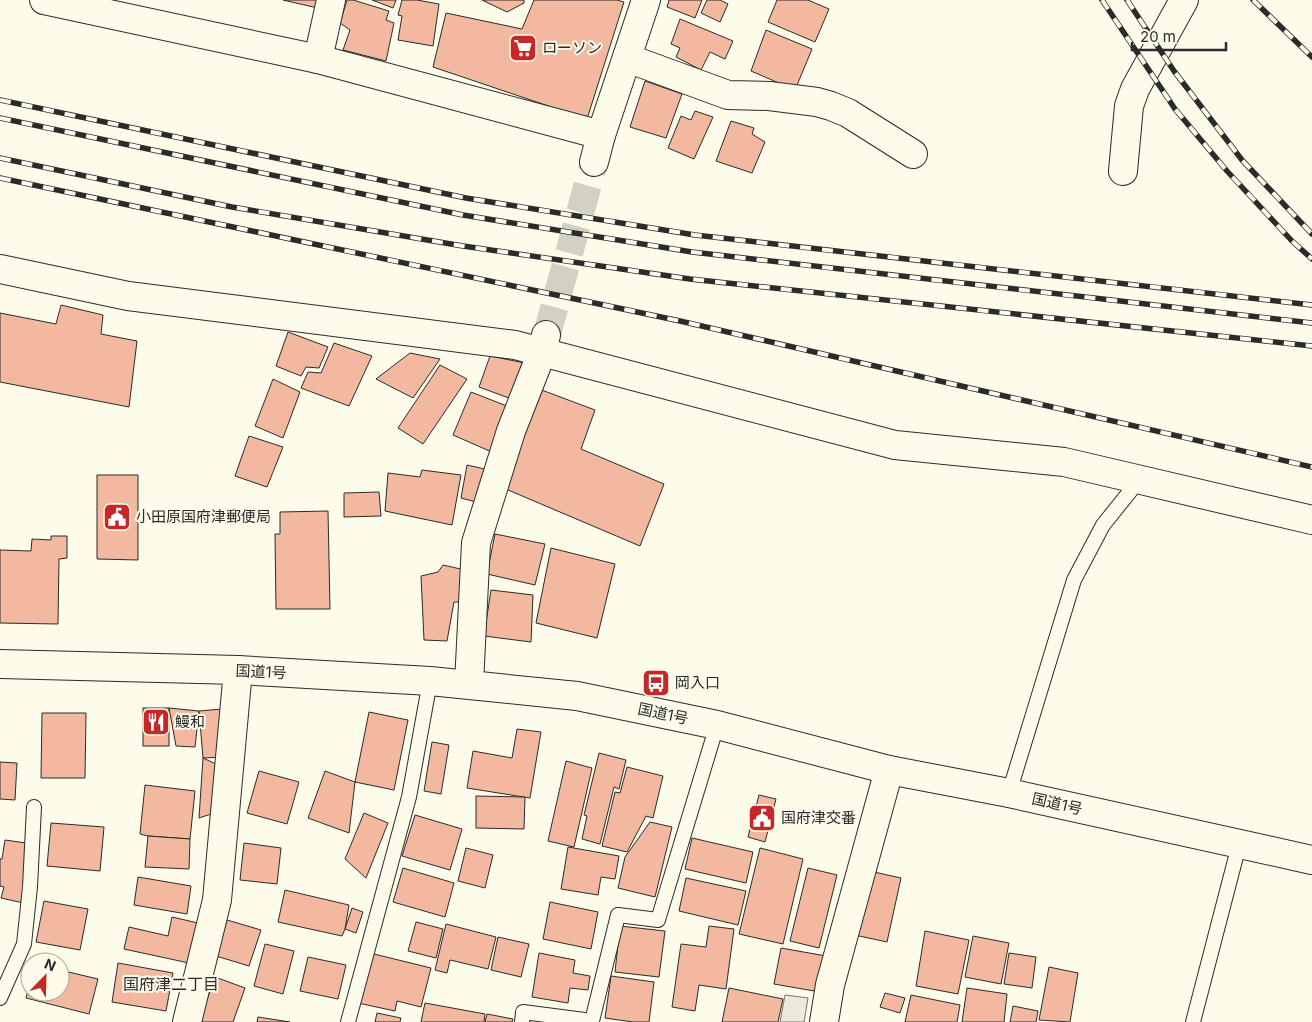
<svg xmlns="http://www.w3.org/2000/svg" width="1312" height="1022" viewBox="0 0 1312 1022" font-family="Inter,'Noto Sans JP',sans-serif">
	<rect width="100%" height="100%" fill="#fdfbea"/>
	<path fill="#ecebdb" stroke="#74746e" d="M785,995l23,3 -4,24h-24z"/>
	<g fill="#f2b8a0" stroke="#2b2b2b">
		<path d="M283,0h41l-2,9z"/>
		<path d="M347,0h6l36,11 -3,9 8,3 -8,38 -43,-11 7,-20 -10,-7z"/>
		<path d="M372,0h24l-3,8z"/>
		<path d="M402,0h15l22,4 -6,42 -35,-6 4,-24 -4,-1z"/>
		<path d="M482,0h42v3l-17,9z"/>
		<path d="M534,0h83l7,2 -37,117 -154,-52 13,-54 76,16z"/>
		<path d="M669,0h33l-7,18 -28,-11z"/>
		<path d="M707,0h13l8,4 -8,18 -19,-9z"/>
		<path d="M777,0h31l21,9 -14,33 -47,-20z"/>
		<path d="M680,19l53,22 -8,18 -15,-7 -9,18 -25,-13 4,-9 -9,-4z"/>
		<path d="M766,30l46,19 -17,41 -44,-19z"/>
		<path d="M645,81l37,13 -16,44 -36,-11z"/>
		<path d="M695,111l18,6 -19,42 -26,-11 13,-32 10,4z"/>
		<path d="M731,121l23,7 -2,6 13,8 -13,31 -36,-12z"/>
		<path d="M61,305l42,10 -2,19 36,7 -8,66 -129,-25v-69l56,11z"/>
		<path d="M288,332l40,15 -9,21 -13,-1 -5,9 -25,-10z"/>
		<path d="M334,343l38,13 -23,50 -48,-18 7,-16 13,1z"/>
		<path d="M410,353l30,6 -27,39 -37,-19z"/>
		<path d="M490,356l40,8 -13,37 -38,-14z"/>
		<path d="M440,365l27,14 -44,65 -25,-16z"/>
		<path d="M273,379l27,13 -17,46 -28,-12z"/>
		<path d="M539,389l56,21 -14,39 83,35 -24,62 -139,-59z"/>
		<path d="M471,392l41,16 -18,45 -41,-18z"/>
		<path d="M249,436l34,11 -16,40 -32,-11z"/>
		<path d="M467,465l22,5 -5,34 -23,-6z"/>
		<path d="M422,470l39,5 -9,50 -67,-14 3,-38 32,4z"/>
		<path d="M97,475h41v85l-41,-1z"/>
		<path d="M379,492l2,24 -37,1v-24z"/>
		<path d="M328,511l2,98h-54l-1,-75h5v-22z"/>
		<path d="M495,534l50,10 -10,41 -48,-11z"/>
		<path d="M51,536h16v22l-8,1 -1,65 -58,-1v-73l31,1 1,-12 19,1z"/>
		<path d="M551,548l64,16 -18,74 -61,-15z"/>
		<path d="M443,565l22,5 -3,32h-8l-7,39 -23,-1 -3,-64 17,-4z"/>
		<path d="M491,590l42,5 -2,47 -47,-6z"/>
		<rect x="143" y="708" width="26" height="38"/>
		<path d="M169,708l30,3 -4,36 -19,-1z"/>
		<path d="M222,709l4,48 -23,1 -4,-47z"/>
		<path d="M369,712l39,8 -14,70 -39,-8z"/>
		<path d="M42,713h44l-1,65h-44z"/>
		<path d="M517,729l24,3 -11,66 -63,-10 6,-37 39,7z"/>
		<path d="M432,742l17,3 -8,49 -17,-3z"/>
		<path d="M599,753l27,7 -7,29 -5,-2 -14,57 -18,-5 5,-23 -3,-1z"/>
		<path d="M203,758l15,7 -7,49 -12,4z"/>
		<path d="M566,761l26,7 -18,79 -26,-6z"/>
		<path d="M0,762l17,1 -2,37 -15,-1z"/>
		<path d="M627,767l36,9 -10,42 -7,-2 -19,36 -25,-6 13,-54 5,1z"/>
		<path d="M259,771l40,11 -12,42 -40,-11z"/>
		<path d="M325,771l30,11 -6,51 -41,-15z"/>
		<path d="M145,785l50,6 -5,48 -42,-3 -8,-2z"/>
		<path d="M759,795l17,4 -11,43 -17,-5z"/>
		<path d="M476,796l49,1 -1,32 -48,-1z"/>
		<path d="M364,813l24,10 -22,55 -21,-19z"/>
		<path d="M415,815l47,14 -12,41 -48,-14z"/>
		<path d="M650,822l22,5 -17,70 -37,-9 7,-31z"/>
		<path d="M51,823l53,4 -4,44 -53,-5z"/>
		<path d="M148,836l42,3 -1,30 -44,-2z"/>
		<path d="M692,838l61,14 -7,31 -61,-14z"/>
		<path d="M5,840l28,4 -5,60 -27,-6 3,-11 -4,-1v-27h2z"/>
		<path d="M244,843l37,5 -4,36 -37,-4z"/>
		<path d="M568,847l51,9 -4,23 -14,-2 -3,18 -37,-6z"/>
		<path d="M466,848l27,7 -8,33 -27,-7z"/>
		<path d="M760,848l43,11 -20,85 -44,-10z"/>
		<path d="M403,868l51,15 -9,34 -52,-15z"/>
		<path d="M808,868l29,7 -18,73 -29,-7z"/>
		<path d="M865,870l36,8 -14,64 -37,-8z"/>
		<path d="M138,877l53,9 -4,28 -53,-9z"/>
		<path d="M686,878l60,13 -8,34 -59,-14z"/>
		<path d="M285,890l64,15 -4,24 -3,7 -64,-14z"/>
		<path d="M44,901l44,8 -8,41 -44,-8z"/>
		<path d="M550,902l48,10 -7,37 -48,-10z"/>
		<path d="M352,908l11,4 -7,21 -11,-4z"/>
		<path d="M172,917l26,6 -9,40 -65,-14 5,-22 39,9z"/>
		<path d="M227,920l34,10 -12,36 -33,-10z"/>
		<path d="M416,922l27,7 -7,29 -28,-7z"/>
		<path d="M446,924l50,13 -8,32 -38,-9 -3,13 -12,-3z"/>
		<path d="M620,926l45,5 -6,46 -44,-5z"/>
		<path d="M709,926l25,3 -8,60 -27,-4 -4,26 -23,-4 9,-63 25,3z"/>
		<path d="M925,931l44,9 -11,54 -42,-8z"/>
		<path d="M973,936l36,7 -8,41 -36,-7z"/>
		<path d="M498,937l31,7 -8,33 -30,-7z"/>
		<path d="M265,944l29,7 -11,43 -29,-8z"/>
		<path d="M781,948l45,8 -6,36 -46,-8z"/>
		<path d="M370,953l61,15 -10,39 -24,-6 -2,10 -37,-8z"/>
		<path d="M539,953l36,7 -2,13 17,3 -2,14 -18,-2 -2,15 -36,-6z"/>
		<path d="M1009,953l27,4 -4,31 -28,-4z"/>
		<path d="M308,957l38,8 -8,34 -38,-8z"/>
		<path d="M118,963l55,10 -7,38 -54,-9z"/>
		<path d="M1049,967l29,6 -8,49 -31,-2z"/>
		<path d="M60,970l38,9 -9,35 -63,-16 4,-15v9h30z"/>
		<path d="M611,976l43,6 -5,40h-16l-28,-4z"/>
		<path d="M215,977l30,11 -12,34h-34z"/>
		<path d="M729,988l54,11 -5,23h-56z"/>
		<path d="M967,988l40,6 -3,28h-42z"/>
		<path d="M885,993l20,5 -5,15 -20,-6z"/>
		<path d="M911,995l49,10 -3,17h-52z"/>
		<path d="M425,1003l60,11 -1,8h-63z"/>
		<path d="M1013,1006l25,5 -2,11h-26z"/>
		<path d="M377,1013l24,5 -1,4h-25z"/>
		<path d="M487,1014l26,5 -1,3h-27z"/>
		<path d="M258,1017l32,5h-33z"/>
	</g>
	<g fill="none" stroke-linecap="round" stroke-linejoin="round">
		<path stroke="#d3d1c4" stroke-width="28" stroke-dasharray="28 14" stroke-linecap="butt" d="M547,334l47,-172"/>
		<g stroke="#2b2b2b" stroke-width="16">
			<g id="service">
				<path d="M1009,793l65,-213 29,-55 37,-46"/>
				<path d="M0,998l24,-54 6,-57 4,-80"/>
				<path d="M348,1022l61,-225 21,-116"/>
				<path d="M522,1022l1,-10 69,9 26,-106 40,5 59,-195"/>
				<path d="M1193,1022l46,-177"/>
			</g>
		</g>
		<g stroke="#2b2b2b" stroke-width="30">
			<g id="minor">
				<path d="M44,0l274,59 283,76"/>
				<path d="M627,58l101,37 41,1 48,6 14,4 17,7 65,41"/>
				<path d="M318,59l13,-59"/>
				<path d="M594,162l7,-27 45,-135"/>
				<path d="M1123,171l6,-65 6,-17 49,-89"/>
				<path d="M0,269l128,27 387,49 380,100 169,17 248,58"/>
				<path d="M469,684l7,-141 35,-112 31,-79 4,-17"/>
				<path d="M187,1022l30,-122 21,-230"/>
				<path d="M824,1022l6,-37 59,-215"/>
			</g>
		</g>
		<g stroke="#2b2b2b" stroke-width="30">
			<path id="trunk" d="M0,664l238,6 192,11 147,15 140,29 172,45 120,23 303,67"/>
		</g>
		<use href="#service" stroke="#fdfbea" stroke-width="14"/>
		<use href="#minor" stroke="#fdfbea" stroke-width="28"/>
		<use href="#trunk" stroke="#fdfbea" stroke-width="28"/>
		<g stroke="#2b2b2b" stroke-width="5.5">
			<g id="rail">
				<path d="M1102,0l73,109 52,62 65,70 20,18"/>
				<path d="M1127,0l47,71 68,89 70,74"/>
				<path d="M1253,0l59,57"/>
				<path d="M0,100l466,98 229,37 617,70"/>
				<path d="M0,118l463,97 229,37 620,71"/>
				<path d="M0,158l232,49 231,39 227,33 622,67"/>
				<path d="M0,178l680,143 632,146"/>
			</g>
		</g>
		<use href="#rail" stroke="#fdfbea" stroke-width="4" stroke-dasharray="11" stroke-linecap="butt"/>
	</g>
	<defs>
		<g id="supermarket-square" transform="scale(1.4375)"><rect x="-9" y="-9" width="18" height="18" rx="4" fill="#c62828" stroke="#fdfbea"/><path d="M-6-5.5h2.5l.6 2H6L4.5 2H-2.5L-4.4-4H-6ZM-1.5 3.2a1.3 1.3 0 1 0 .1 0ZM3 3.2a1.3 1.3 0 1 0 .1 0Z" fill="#fff"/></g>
		<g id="civic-square" transform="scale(1.4375)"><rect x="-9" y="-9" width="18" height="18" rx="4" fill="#c62828" stroke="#fdfbea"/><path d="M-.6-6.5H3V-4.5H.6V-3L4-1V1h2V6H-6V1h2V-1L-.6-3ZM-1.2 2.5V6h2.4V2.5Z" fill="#fff"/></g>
		<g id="bus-square" transform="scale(1.4375)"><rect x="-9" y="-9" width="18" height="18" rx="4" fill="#c62828" stroke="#fdfbea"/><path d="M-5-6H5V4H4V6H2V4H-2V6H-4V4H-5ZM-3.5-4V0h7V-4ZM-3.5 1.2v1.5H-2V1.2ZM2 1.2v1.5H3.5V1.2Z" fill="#fff"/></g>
		<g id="restaurant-square" transform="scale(1.4375)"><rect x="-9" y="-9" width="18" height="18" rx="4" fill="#c62828" stroke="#fdfbea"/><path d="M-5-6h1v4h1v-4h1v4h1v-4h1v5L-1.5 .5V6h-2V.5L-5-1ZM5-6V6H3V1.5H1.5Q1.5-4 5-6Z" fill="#fff"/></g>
	</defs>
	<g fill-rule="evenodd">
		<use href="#supermarket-square" x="523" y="48"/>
		<use href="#civic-square" x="117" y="517"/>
		<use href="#bus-square" x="656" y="683"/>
		<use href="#restaurant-square" x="156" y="722"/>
		<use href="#civic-square" x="762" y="818"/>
	</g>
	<g text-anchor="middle" stroke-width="4" stroke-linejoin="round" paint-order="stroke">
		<g font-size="15" fill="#2b2b2b" stroke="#fdfbea" text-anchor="start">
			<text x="542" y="53">ローソン</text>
			<text x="136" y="522">小田原国府津郵便局</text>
			<text x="675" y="688">岡入口</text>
			<text x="175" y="727">鰻和</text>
			<text x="781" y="823">国府津交番</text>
		</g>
		<g font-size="15" fill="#2b2b2b" stroke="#fdfbea">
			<text transform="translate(261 672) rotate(3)" y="5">国道1号</text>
			<text transform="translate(663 714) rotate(12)" y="5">国道1号</text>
			<text transform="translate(1057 804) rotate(13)" y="5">国道1号</text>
		</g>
		<g font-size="16" fill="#2b2b2b" stroke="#fdfbea">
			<text x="171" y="990">国府津二丁目</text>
		</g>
	</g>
	<g transform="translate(45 977) rotate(23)"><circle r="24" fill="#fdfbea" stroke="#a9a89e"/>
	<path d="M0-4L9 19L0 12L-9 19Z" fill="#c62828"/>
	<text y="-8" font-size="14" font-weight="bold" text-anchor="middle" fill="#2b2b2b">N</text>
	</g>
	<path d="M1132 42v8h94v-8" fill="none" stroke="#2b2b2b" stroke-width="2.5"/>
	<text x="1140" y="42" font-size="15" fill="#2b2b2b" stroke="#fdfbea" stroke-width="4" paint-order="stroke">20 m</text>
</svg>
